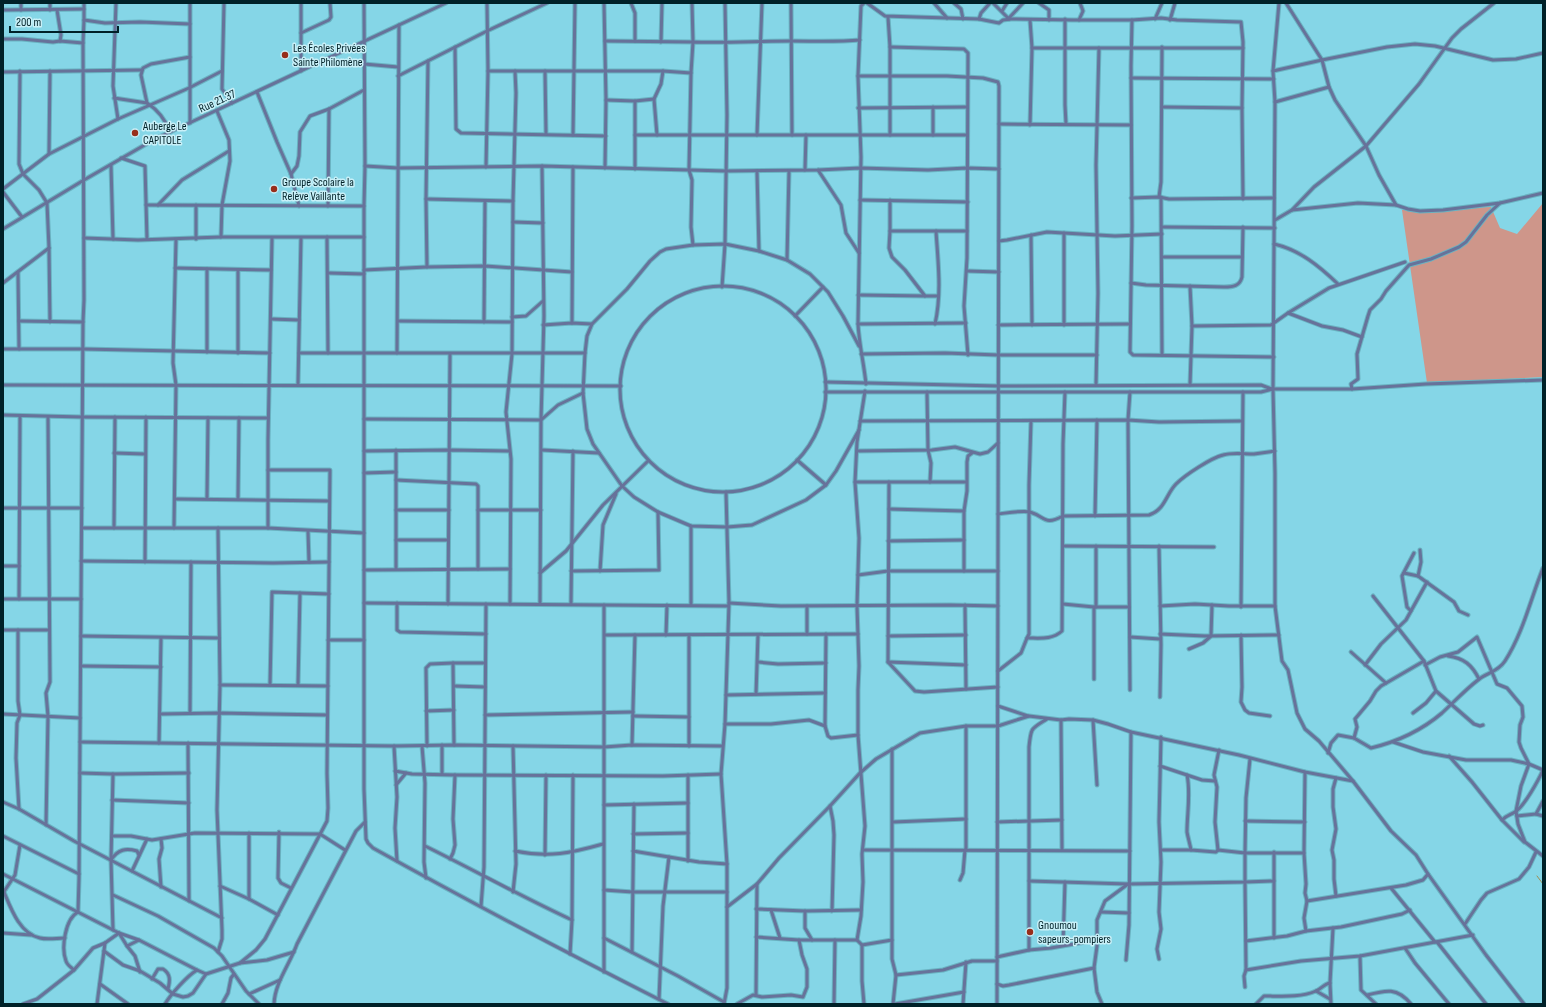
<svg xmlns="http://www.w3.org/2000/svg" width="1546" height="1007" viewBox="0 0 1546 1007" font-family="'Sofia Sans Condensed',sans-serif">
	<rect width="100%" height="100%" fill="#85d6e7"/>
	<path fill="#ce968a" d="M1543,203v174l-116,6 -25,-173 89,-3 9,21 17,6z"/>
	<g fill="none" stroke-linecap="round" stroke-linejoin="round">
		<path stroke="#a08e53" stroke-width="1" d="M1537,876l6,8"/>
		<g stroke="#6ab2c1" stroke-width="5">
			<g id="minor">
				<path d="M21,3v7"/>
				<path d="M116,3l-3,83 5,33"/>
				<path d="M190,3v120"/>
				<path d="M224,3l-2,86 10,14"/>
				<path d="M364,3l1,163 -1,40v583l2,50 2,4 5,5c97,54 196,106 295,156"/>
				<path d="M604,3l2,97 -1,68"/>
				<path d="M631,3l4,10v28"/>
				<path d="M791,3l1,132"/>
				<path d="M864,3l-3,3 -3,70 3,81 -3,167c1,20 6,40 8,60"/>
				<path d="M867,3l18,13 94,3 20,4 4,-3 8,-1 62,1h59l29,-2 16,2 64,2 2,20 -1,66 1,91"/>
				<path d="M934,3l13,15"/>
				<path d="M954,3l7,6 2,10"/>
				<path d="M993,3l16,16"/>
				<path d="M1039,3l10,7v10"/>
				<path d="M1279,3l-6,68 2,31 -2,287 2,84v133l7,55 6,9 9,43 8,16 14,12 34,40 38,50 25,24 12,19 58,81 38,49"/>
				<path d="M1286,3l36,57 7,27 6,13 31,46 13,29 17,30"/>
				<path d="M3,10l81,-1"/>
				<path d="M50,10v-7"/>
				<path d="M57,10l4,25 -1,6"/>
				<path d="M1002,11l5,-8"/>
				<path d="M888,17l2,30v88"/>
				<path d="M1009,18l14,-15"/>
				<path d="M979,19l2,-6 9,-10"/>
				<path d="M1065,19v86l1,19"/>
				<path d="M1155,19l7,-16"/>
				<path d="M84,20l21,3 35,-1 50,2"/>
				<path d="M1030,20l2,28h211"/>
				<path d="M1079,20l4,-9 -3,-8"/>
				<path d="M1132,20l-1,46 1,160 -2,126 3,3 141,2"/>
				<path d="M1170,20l5,-17"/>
				<path d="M301,33l28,-13 2,-3 -1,-14"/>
				<path d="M3,39h19l31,3 7,-1 23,2"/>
				<path d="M605,41l88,1 -1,-39"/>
				<path d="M661,42l1,-39"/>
				<path d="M455,47l1,82 5,4 145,3"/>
				<path d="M890,47l74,2 4,4 -1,205 -3,48 4,49"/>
				<path d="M364,64l34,3"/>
				<path d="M20,71l-1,93 4,10 16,16 8,13 2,45 1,74"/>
				<path d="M301,71v-68"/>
				<path d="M488,71h175l28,2 2,-31c33,1 66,-1 99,-1 23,0 45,1 68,-1"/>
				<path d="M545,71l1,63"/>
				<path d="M1273,71l49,-11 65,-13 28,-3 20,2 58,14 23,-1 27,-6"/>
				<path d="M3,72l138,-2"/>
				<path d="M691,73l-2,97 3,10 -1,47 2,18"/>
				<path d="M398,76l89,-45 60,-28"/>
				<path d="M858,76h89l36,2 15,4 1,4 -2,918"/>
				<path d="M1131,78l143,1"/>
				<path d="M257,92l20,50 14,32 8,32"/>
				<path d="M114,98l33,5c11,7 19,18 23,29"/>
				<path d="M606,100l29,1 19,-2"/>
				<path d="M635,101v68"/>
				<path d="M1275,102l54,-15"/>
				<path d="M147,103l-6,-28 2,-7 8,-4 39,-7"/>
				<path d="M933,107v28"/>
				<path d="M1162,107l80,1"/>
				<path d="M858,108l109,-1"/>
				<path d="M217,111l12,29 1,21 -8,44 -1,32"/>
				<path d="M999,124l132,1"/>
				<path d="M1030,125l2,-77"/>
				<path d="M573,135l2,-132"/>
				<path d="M635,135h332"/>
				<path d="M657,135l-3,-36 7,-15 2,-13"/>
				<path d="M757,135l5,-132"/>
				<path d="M49,154l1,-83"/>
				<path d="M121,158l24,8 2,73"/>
				<path d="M111,165l2,74"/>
				<path d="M365,166l33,2 144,-2 184,5 92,-1 42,-2 68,2 39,-2 32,1"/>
				<path d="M486,167l2,-96 -1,-68"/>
				<path d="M805,170l1,-35"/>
				<path d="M818,170l23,35 5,28 13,20"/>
				<path d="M757,171l2,80"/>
				<path d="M291,174l6,-8 2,-10 1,-24 10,-16 19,-7 35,-19"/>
				<path d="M3,189l46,-35 69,-35 71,-31 33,-17"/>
				<path d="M3,192l19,25"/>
				<path d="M1159,197l2,-15 1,-135"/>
				<path d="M1161,197l1,158"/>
				<path d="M1131,198l28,-1 10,2 105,-1"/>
				<path d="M426,199l87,2"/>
				<path d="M860,200l108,2"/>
				<path d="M890,200v31h77"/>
				<path d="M146,205l218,1"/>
				<path d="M158,205l24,-25 47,-29"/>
				<path d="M328,206l1,-97"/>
				<path d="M1292,210l66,-7 38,2 12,4 12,2 23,-1 57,-7 43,-10"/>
				<path d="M1275,220l17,-10 22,-23 52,-41 53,-62 33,-46 9,-9 33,-26"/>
				<path d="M513,222l30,1"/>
				<path d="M1162,227l113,1"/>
				<path d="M3,229l81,-49 71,-41 291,-136"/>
				<path d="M890,231l-1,17 3,9 13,13 20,26h13"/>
				<path d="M1064,233v92"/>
				<path d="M1031,235l1,90"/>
				<path d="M327,237l1,116"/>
				<path d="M84,238l54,2 83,-3h143"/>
				<path d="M196,239v-34"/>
				<path d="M999,241l8,-1 40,-8 68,4 47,-2"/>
				<path d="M1274,244c26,6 45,22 64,40"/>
				<path d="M1162,257h80"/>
				<path d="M787,260l2,-89"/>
				<path d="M427,267l-1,-68 2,-138"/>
				<path d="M175,268l96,2"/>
				<path d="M207,269v83"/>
				<path d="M238,270v83"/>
				<path d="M364,270l63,-3 58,-1 87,6"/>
				<path d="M967,271l32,1"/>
				<path d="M18,272l1,77"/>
				<path d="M329,273l35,1"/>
				<path d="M3,283l46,-35"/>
				<path d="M1131,283l15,2 78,2c9,0 16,-1 18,-10l1,-50"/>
				<circle cx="723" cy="389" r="103"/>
				<path d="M722,287l3,-43 2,-129 -2,-112"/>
				<path d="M858,295l67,1"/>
				<path d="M1288,313l34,13 21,4 19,7"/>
				<path d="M795,316l28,-29"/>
				<path d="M512,317l14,-1 17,-15"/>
				<path d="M271,319l28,1"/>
				<path d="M19,321l64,1"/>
				<path d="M398,321l114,1"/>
				<path d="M484,322l1,-121"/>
				<path d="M572,323l1,-156"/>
				<path d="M858,324l108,-1"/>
				<path d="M935,324c7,-31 3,-62 1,-93"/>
				<path d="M543,325l29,-2 20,1"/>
				<path d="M998,325l132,-1"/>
				<path d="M1192,326l79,-1 17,-12 41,-25 76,-26"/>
				<path d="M3,349h80l187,4"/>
				<path d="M299,353h286"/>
				<path d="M397,353l2,-328"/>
				<path d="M861,354l84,-1 53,2h99"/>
				<path d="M825,382l173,4 263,-1 11,4"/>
				<path d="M3,385l618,1"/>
				<path d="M298,385l3,-147"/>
				<path d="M1096,385l2,-92 -2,-128 3,-117"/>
				<path d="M1190,385l2,-59 -2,-40"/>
				<path d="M1352,389l-1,-5 7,-5 -1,-25 11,-38 2,-6 11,-11 5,-8 23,-26 22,-6 28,-12 7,-5 21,-27 13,-12"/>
				<path d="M825,392h436l12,-3h79l74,-5 117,-4"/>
				<path d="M927,392l1,58 3,13 -1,19"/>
				<path d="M3,415l79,2 186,1"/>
				<path d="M364,419l177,1 17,-15 25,-12"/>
				<path d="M860,421l268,-1 31,2 83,-1"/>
				<path d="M859,430l-23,41 -10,14 -20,15 -54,25 -25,2 -36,-1 -33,-14 -24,-15 -12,-11 -29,-42 -6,-15 -4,-36 2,-40 2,-17 5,-12 35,-35 23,-28 10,-9 6,-3 27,-4 32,-1 34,7 28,9 23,14 18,18 15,24 16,30"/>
				<path d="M396,450v119"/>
				<path d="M542,450l57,3"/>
				<path d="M364,451l85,-1 60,1"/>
				<path d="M857,451l75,-1 23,-3 25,7 8,-2 10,-9"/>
				<path d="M114,453l31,1"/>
				<path d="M797,460l29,25"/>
				<path d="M364,473l32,-1"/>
				<path d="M396,480l80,4 2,2v83"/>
				<path d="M855,482h111"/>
				<path d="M889,482l-1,180 27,29 9,1 74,-5"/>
				<path d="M207,498l1,-80"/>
				<path d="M175,499l154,2"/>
				<path d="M238,499l1,-81"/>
				<path d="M3,508h79"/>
				<path d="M889,509l75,2"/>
				<path d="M396,510h53"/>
				<path d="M478,510h63"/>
				<path d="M998,514c9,-1 25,-4 32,-2 16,5 14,14 33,4l86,-1c16,-5 17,-21 27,-31 9,-9 35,-26 47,-29 10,-3 20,-1 31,-1 7,-1 14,-2 21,-3"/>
				<path d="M1095,516l2,-96"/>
				<path d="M691,526v79"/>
				<path d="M82,528h186l96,5"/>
				<path d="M114,528l1,-111"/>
				<path d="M174,528l2,-143 -3,-22 3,-123"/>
				<path d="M268,528v-88l4,-202"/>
				<path d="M308,531l1,31"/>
				<path d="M396,540h52"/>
				<path d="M888,541l76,-1"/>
				<path d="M1063,546l151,1"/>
				<path d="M1159,546l2,99 -1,52"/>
				<path d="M81,561l192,2 56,-1"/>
				<path d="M145,562l1,-145"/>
				<path d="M3,566h16"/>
				<path d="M364,570l146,-1"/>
				<path d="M571,571l88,-1 -1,-58"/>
				<path d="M600,571l3,-46 13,-31"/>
				<path d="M964,571v-60l3,-20v-29l1,-6 4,-3"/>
				<path d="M540,573l26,-22 37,-46 45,-44"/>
				<path d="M1404,573l14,3 36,26 5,9 9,4"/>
				<path d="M858,575l30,-4h110"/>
				<path d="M1418,576l3,-14 -1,-12"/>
				<path d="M1373,596l51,65"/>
				<path d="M3,599h78"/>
				<path d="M19,599l1,-183"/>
				<path d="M364,603l364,3"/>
				<path d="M397,603v27l3,2 86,2"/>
				<path d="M729,603l52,3 169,-1 48,1"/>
				<path d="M448,604l2,-250"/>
				<path d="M510,604l1,-145 -5,-47 6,-58 1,-153 3,-108 -1,-22"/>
				<path d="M540,604l1,-184 3,-104 -2,-150"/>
				<path d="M571,604l2,-153"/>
				<path d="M1063,604l31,3h35"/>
				<path d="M604,605v367"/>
				<path d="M965,605l1,84"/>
				<path d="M807,606v28"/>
				<path d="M1160,606l35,-2 34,2h46"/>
				<path d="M1094,607v72"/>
				<path d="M1096,607v-61"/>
				<path d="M1241,607l2,-215"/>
				<path d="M1411,611l-4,-4 -5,-31 12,-23"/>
				<path d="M3,630h46"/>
				<path d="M18,630v71l2,14 -3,8 -1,35 3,51"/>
				<path d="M1160,634l45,2 74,-1"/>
				<path d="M605,635l253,-1"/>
				<path d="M666,635l1,-30"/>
				<path d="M1241,635l1,52 -1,15 4,8 4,3 21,3"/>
				<path d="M81,636l138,2"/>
				<path d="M888,636l78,-1"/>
				<path d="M1130,637l30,2"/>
				<path d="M1027,638l2,-4v-149l2,-64"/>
				<path d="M328,640h36"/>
				<path d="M1189,649l14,-6 8,-7 1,-31"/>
				<path d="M1351,652l35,31"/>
				<path d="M1448,656c16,2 24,9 31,23"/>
				<path d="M758,662l20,2 48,-1"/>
				<path d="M888,662l78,3"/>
				<path d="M1365,665l16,-21 25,-24 21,-38"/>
				<path d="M1425,665l15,-8 18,-5 19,-15 20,47 10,4 15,18 1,11 -3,8 -1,17 2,6 8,16 -8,22 -5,25 2,13 7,18 18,14"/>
				<path d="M81,666l80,1"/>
				<path d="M998,671l23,-18 6,-15c13,0 25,2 35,-7l1,-187 2,-52"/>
				<path d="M220,685l108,1"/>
				<path d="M270,685l2,-93 57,2"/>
				<path d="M298,685l2,-92"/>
				<path d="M454,686l31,1"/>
				<path d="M1130,690l-2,-270 2,-28"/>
				<path d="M756,694l2,-59"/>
				<path d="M726,695l99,-2"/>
				<path d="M998,706l30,10"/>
				<path d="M426,711l28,-1"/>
				<path d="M190,713l1,-151"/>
				<path d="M1413,713l13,-10 10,-12"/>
				<path d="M3,714l77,4"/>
				<path d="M160,714l59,-1 108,2"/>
				<path d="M485,715l148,-3"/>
				<path d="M633,716l56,1"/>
				<path d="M1061,720l1,130"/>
				<path d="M1093,720l4,65"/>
				<path d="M725,724h46l38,-4 16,6 3,10 3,2 27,-3"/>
				<path d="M825,726l1,-92"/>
				<path d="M1354,738l3,-11 -2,-8 15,-18 6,-10 5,-5 43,-25 12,30 38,33 6,2 3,-1"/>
				<path d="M80,742l314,4 60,-1 150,2 28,-2 90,1"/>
				<path d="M1393,742l30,10 43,8h45l18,4 14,6"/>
				<path d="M159,743l2,-105"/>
				<path d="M188,743l1,158"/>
				<path d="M442,745v29"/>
				<path d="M454,745l-1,-82h32"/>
				<path d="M632,745l3,-110"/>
				<path d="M394,746l3,51 -2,31 2,33"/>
				<path d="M422,746l3,37 -1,79 2,16"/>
				<path d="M427,746l-1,-78 4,-4 23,-1"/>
				<path d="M513,746l3,118 -3,28"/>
				<path d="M689,746v-111"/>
				<path d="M892,749v210l4,16 -3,29"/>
				<path d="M1328,753l3,-10 7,-8 16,3 17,10c25,-6 51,-18 71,-35 12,-11 23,-23 36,-33 8,-7 20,-8 27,-19 18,-28 26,-63 38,-93"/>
				<path d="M1449,756l23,26 30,38 22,22"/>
				<path d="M1160,766l42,14 13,1"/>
				<path d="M395,771l17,3 43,1 208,1 58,-2"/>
				<path d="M80,773l33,1 76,-1"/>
				<path d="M113,774l-2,86 2,70"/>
				<path d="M1187,775c4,18 0,38 0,57 1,6 3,12 4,18l25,2 2,-2 27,3 1,-55 4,-39"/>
				<path d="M1336,778l-3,11v18l3,22 -4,21 2,10v19l2,17"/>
				<path d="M396,785l10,-12"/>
				<path d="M112,800l77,3"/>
				<path d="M3,802l16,7 55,32 148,77"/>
				<path d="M604,805l84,-2"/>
				<path d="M830,806l3,15 1,14 -2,76"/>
				<path d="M1536,814l7,2"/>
				<path d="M1517,816l19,-2 7,-13"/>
				<path d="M1502,820c5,-5 8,-5 13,-8 9,-5 24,-33 28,-42"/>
				<path d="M1245,821l60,1"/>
				<path d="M893,822l73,-3"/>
				<path d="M997,822l65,-2"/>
				<path d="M46,825l2,-109 -2,-23 4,-11 -2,-265"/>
				<path d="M279,832l-1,46 3,5 10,5"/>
				<path d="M633,834l55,-1"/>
				<path d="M3,836l76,38"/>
				<path d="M112,836h19l21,4 43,-7 125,1 25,16"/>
				<path d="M161,839l1,9 -3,11 2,28"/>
				<path d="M425,846c49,24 97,51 147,74"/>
				<path d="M863,850l267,1"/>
				<path d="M966,850v-124"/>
				<path d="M1161,850h30"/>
				<path d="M1218,850l-3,-28 2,-35 -3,-12 5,-25"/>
				<path d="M515,851c34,7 56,2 88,-7"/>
				<path d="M633,851l66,11 28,2"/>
				<path d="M1274,852v86"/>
				<path d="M1304,853l2,31 -1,9 2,8 -3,17 2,13"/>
				<path d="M545,855l1,-80"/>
				<path d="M450,859l3,-6 2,-8 -2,-26 2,-44"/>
				<path d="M111,860c7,-11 15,-12 26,-9l2,4"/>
				<path d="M688,861v-86"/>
				<path d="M132,871l15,-32"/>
				<path d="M3,874l116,59 20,7"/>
				<path d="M960,880l3,-7 2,-23"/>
				<path d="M1029,881l99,3 117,-2v-29h59l1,-81"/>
				<path d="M220,886l29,13 29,16"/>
				<path d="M1391,888l44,54"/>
				<path d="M604,890l29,2h94"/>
				<path d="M4,892c7,17 16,42 36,46 8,2 17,0 25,0"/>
				<path d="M3,893l12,-18 5,-30"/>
				<path d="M113,895l45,21 56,32 8,8 24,35 13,13"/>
				<path d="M249,899v-66"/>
				<path d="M1307,901l99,-16 17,-5 5,-6"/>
				<path d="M481,906l3,-39 2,-263"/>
				<path d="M727,907l30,-23 22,-26 51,-52 30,-33 16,-14 44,-26 46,-7h32l31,-10 32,4 8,-1 24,1 15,4 23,8 108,23 66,17 48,9"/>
				<path d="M756,909l49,2 56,-1"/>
				<path d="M771,910l9,28"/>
				<path d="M805,911v17l7,12"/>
				<path d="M1101,912l28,1"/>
				<path d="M1465,924l16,-24 6,-7 32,-14 10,-12 7,-15"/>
				<path d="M3,933l28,2"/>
				<path d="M119,933l8,13 12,-6 58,30"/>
				<path d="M756,937l43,3h58l5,5 30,-5"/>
				<path d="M604,938l74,38 46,26"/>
				<path d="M857,940l4,-24 2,-34 -1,-28 3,-28 -7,-91v-45l1,-24 -2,-60 2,-68 -4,-56 2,-40 8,-51"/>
				<path d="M1246,941l41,-5 19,-5 35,-4 61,-13 8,-4"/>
				<path d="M1437,942l49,62"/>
				<path d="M862,945v36l2,23"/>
				<path d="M1063,945l2,-63"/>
				<path d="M127,946l8,10 5,16"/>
				<path d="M1405,948l10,15 34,41"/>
				<path d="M1029,950v-203c2,-20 2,-18 18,-28"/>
				<path d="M104,951l19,14 17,6 20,12 13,11 10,3 5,-1 5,-3 13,-19 34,-11 27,-3 27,-8"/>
				<path d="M218,952l4,-13v-9l-5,-120 3,-125 -2,-157"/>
				<path d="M632,952l2,-148"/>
				<path d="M570,954l2,-34 1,-145"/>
				<path d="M1360,956l1,34 15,14"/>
				<path d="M997,957l32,-7 22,-2 46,-8"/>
				<path d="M1159,959l-2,-10 4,-20 -2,-17 2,-50 -2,-40 2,-85"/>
				<path d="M1126,960l3,-35 2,-193"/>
				<path d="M240,963l16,-13 9,-11 62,-118 1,-13 -1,-35 3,-303h-62"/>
				<path d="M74,970c-3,-3 -7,-5 -8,-9 -5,-13 -1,-42 12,-49l1,-33 4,-557 1,-22 -1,-257 1,-23v-17"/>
				<path d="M1246,970l55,-9 59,-5 113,-21"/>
				<path d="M896,975l47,-5 29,-9h25"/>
				<path d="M152,979l6,-10h5c8,5 7,12 5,20"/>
				<path d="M100,984l28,20"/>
				<path d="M997,984l6,2 6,-1 85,-17"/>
				<path d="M1245,987l-1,-11 2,-6 -1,-88 29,-1"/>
				<path d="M1316,991l14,8"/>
				<path d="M249,994l31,-14"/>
				<path d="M756,995l1,-111"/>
				<path d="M1367,995c19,-5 30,-8 44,9"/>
				<path d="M659,999l4,-93 6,-49"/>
				<path d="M23,1004l14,-5 37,-29 19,-22 12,-5 14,-10"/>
				<path d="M97,1004l8,-61"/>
				<path d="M165,1004c6,-10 22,-28 32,-34l9,4"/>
				<path d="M222,1004l6,-11 3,-15 3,-4"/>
				<path d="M274,1004c1,-22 16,-40 23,-60l59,-113 9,-9"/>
				<path d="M724,1004l3,-16v-124l-6,-90 4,-50 4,-121 -3,-111"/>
				<path d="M737,1004l16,-9 9,2 29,-2 12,2 4,-10v-18l-5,-14 -3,-15"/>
				<path d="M834,1004l1,-64"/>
				<path d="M895,1004l69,-12"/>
				<path d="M963,1004l3,-42"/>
				<path d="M1102,1004l-5,-12 -3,-24 3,-22v-26l8,-19 23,-17"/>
				<path d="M1256,1004l8,-8c16,0 36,2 52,-5 5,-2 8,-7 14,-8"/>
				<path d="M1331,1004l-1,-21 3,-55"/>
			</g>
		</g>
		<use href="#minor" stroke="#67729a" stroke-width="3"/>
	</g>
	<g fill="#982e1b" stroke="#c9f0f8" stroke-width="1.5">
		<circle cx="285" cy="55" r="4"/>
		<circle cx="135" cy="133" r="4"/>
		<circle cx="274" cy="189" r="4"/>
		<circle cx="1030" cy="932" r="4"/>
	</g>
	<g text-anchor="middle" stroke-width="3" stroke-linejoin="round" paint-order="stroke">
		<g font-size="12" fill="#002128" stroke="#c9f0f8" text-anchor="start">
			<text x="293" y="52">Les Écoles Privées<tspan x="293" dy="14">Sainte Philomène</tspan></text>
			<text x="143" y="130">Auberge Le<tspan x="143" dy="14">CAPITOLE</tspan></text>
			<text x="282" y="186">Groupe Scolaire la<tspan x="282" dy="14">Relève Vaillante</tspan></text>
			<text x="1038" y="929">Gnoumou<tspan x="1038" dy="14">sapeurs-pompiers</tspan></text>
		</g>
		<g font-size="12" fill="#002128" stroke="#c9f0f8">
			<text transform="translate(217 101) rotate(-25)" y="4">Rue 21.37</text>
		</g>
	</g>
	<rect width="1546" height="1007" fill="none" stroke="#002128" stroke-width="8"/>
	<path d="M10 26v6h108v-6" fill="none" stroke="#002128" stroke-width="2"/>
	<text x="16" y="26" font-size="12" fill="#002128" stroke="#c9f0f8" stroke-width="3" paint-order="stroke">200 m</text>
</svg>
